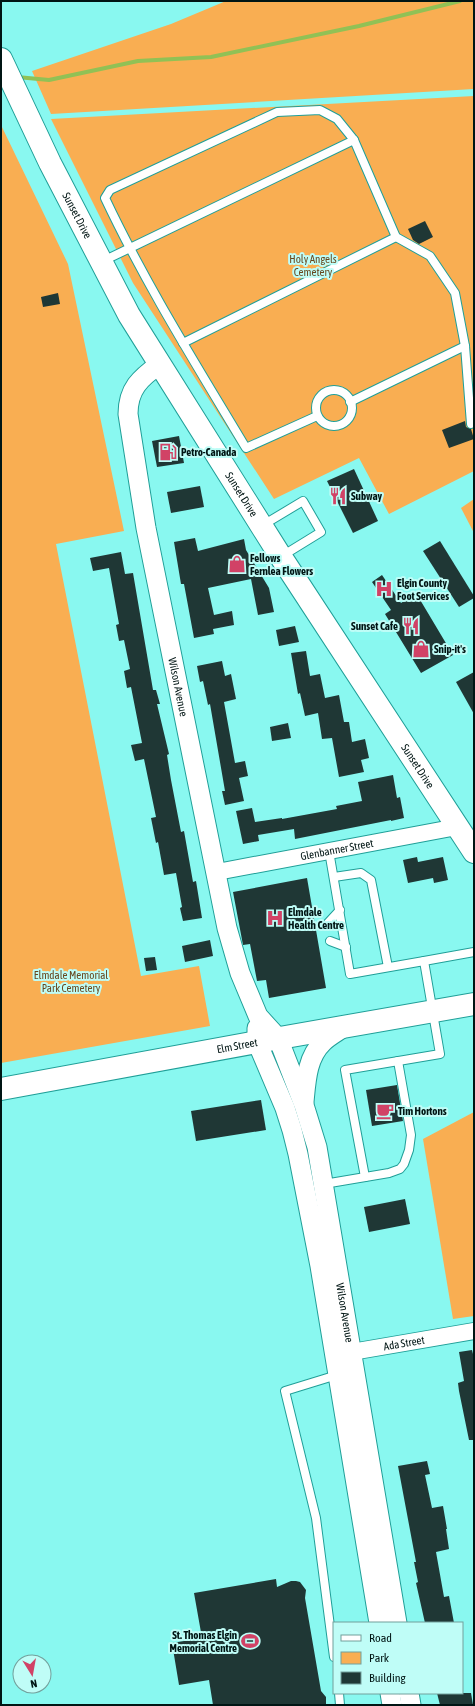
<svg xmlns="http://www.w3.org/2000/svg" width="475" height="1706" viewBox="0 0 475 1706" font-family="'Asap Condensed',sans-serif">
	<rect width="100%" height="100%" fill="#89f8f0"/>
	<g fill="#f9ae52">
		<path d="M226,1h248v88l-423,25 -19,-43 139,-47z"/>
		<path d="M474,96v375l-85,43 -30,-56 -85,41 -141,-216 -82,-164z"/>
		<path d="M1,125l67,139 56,267 -68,13 85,432 58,-10 11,60 -209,37z"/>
		<path d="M474,499v34l-13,-25z"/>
		<path d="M474,1112v204l-21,3 -30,-180z"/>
	</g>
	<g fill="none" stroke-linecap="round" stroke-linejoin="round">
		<path stroke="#91c155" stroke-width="4" d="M17,77l32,3 89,-19 73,-4 148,-31 101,-25"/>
	</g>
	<g fill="#1f3735">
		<path d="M425,221l8,16 -14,7 -6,-4 -5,-11z"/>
		<path d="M58,293l2,11 -17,3 -2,-10z"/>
		<path d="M465,421l1,6 5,2 3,10 -25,9 -7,-18z"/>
		<path d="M179,436l5,27 -27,4 -5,-26z"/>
		<path d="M354,469l24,52 -25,12 -26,-52z"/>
		<path d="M200,486l4,21 -33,6 -4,-21z"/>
		<path d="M195,538l3,13 46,-12 2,11 23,38 5,24 -16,3 -7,-36 -43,9 6,27 18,-4 2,14 -21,4 1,5 -20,4 -10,-54h-3l-7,-42z"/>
		<path d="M440,541l34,55v2l-15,9 -36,-56z"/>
		<path d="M121,552l4,22 8,-1 20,117h3l4,14h-3l12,50 -2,1 4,25 10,52 3,-1 9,51 3,-1 6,37 -19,3 -3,-13 2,-1 -6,-34 -12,2 -6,-33 -2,1 -5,-25 5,-1 -12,-58 -9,2 -4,-16 11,-2 -11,-56 -4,1 -3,-17 6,-2 -6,-29 -5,1 -3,-16 3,-1 -10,-56 -16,3 -3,-13z"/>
		<path d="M382,575l19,28 15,-10 37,62 -32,18 -36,-59 6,-4 -19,-28z"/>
		<path d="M295,626l4,16 -20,4 -3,-16z"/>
		<path d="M306,651l4,25 10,-2 5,24 14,-3 5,27h5l3,20 13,-3 4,19 -8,2 3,12 -25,5 -7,-39 -10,1 -4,-26 -13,3 -5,-23 -2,1 -7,-41z"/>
		<path d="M222,661l3,15 6,-2 5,25 -12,3 11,61 10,-2 3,15 -9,2 5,23 -19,4 -3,-14h3l-15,-87 -2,1 -5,-24 -3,1 -3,-16z"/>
		<path d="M474,672v42l-18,-32z"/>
		<path d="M288,723l3,15 -19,3 -2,-14z"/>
		<path d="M393,775l4,23 3,-1 4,21 -13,3v-1l-96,19 -1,-10 -36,6 1,6 -16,3 -7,-33 16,-3 3,14 27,-4v1l55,-10 -1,-3 26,-5 -4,-19z"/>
		<path d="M417,857l1,5 25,-5 5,23 -14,3 -1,-5 -25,5 -5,-23z"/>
		<path d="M307,878l19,110 -57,10 -3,-18 -9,1 -7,-37 -7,1 -10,-53z"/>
		<path d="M210,940l3,16 -28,6 -3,-16z"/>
		<path d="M155,957l2,13 -11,1 -2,-13z"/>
		<path d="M397,1085l6,36 -31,5 -6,-36z"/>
		<path d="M261,1100l5,30 -70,11 -5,-30z"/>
		<path d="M405,1199l5,25 -41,8 -5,-25z"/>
		<path d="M472,1350l2,8v82h-5l-10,-49 -1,-8 6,-2 -5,-29z"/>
		<path d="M427,1461l3,13 -5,1 7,33 11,-2 4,23h-1l3,20 -13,3 8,45 5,-1 5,27h-29l-9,-40 2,-1 -4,-20h2l-18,-96z"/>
		<path d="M276,1579l1,8 14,-6h5l4,1 6,8 -1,8 16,93 5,6v8h-113l-4,-25 -30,5 -7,-42 30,-5 -8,-45z"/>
		<path d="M437,1693h34l2,12h-33z"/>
	</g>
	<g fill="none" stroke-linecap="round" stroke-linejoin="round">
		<g stroke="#209f98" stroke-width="10">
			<g id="service">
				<path d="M101,262l253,-122"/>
				<path d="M183,343l213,-106"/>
				<circle cx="334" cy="408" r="18"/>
				<path d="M350,402l115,-56"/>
				<path d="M317,416l-71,32c-49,-82 -100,-163 -141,-250l5,-8 167,-78 43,-2 17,9 17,21 42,97 34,19 25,37 10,53 6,78"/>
				<path d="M263,525l40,-24 18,31 -39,24"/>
				<path d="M329,851l21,123 74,-13 16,93 -95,16 20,107"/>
				<path d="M334,877l27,-4 10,7 17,87"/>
				<path d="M327,924l13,-14"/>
				<path d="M330,941l16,6"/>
				<path d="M424,961l50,-9"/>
				<path d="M324,1184l65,-11 11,-4 4,-5 5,-14 2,-15 -13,-74"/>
				<path d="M334,1657l-18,-139 -31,-127 52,-16"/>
				<path d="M339,1693l1,12"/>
			</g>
		</g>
		<g stroke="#209f98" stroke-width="18">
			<g id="minor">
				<path id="s1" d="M217,872l240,-45"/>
				<path id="s2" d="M340,1354l134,-23"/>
			</g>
		</g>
		<g stroke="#209f98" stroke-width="21">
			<g id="tertiary">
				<path id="s3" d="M160,364c-20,14 -32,25 -32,50l18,114 81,400 13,45 18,43 20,22 26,67 13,42 80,476"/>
				<path d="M257,1028v14l28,66 7,22 6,24 22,112 59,357"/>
				<path d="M304,1102c2,-21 3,-45 19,-60 6,-6 14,-10 21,-15"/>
				<path d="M390,1693l2,12"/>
				<path d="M409,1693l2,12"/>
			</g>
		</g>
		<g stroke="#209f98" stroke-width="24">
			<g id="secondary">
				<path id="s4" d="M1,59l49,104 79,152 152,242 193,295"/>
				<path id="s5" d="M1,1089l256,-47 217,-38"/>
			</g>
		</g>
		<use href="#service" stroke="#fff" stroke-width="8"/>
		<use href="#minor" stroke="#fff" stroke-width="16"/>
		<use href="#tertiary" stroke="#fff" stroke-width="19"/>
		<use href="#secondary" stroke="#fff" stroke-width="22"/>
	</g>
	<defs>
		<g id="fuel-bare" transform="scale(1.38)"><path d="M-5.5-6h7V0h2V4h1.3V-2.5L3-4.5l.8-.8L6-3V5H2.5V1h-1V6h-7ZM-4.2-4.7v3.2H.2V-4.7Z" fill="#d14266" stroke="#bffdf7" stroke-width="2.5" paint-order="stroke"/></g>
		<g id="restaurant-bare" transform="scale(1.38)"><path d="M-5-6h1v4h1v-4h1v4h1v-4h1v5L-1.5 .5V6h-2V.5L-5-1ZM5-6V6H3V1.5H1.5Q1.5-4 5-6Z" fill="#d14266" stroke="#bffdf7" stroke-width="2.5" paint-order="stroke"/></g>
		<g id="shop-bare" transform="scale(1.38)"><path d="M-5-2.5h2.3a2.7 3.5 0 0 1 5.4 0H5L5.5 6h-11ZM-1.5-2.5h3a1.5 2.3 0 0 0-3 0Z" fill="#d14266" stroke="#bffdf7" stroke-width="2.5" paint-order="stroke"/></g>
		<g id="hospital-bare" transform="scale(1.38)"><path d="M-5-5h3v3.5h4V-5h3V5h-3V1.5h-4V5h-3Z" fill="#d14266" stroke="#bffdf7" stroke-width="2.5" paint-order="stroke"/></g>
		<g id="cafe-bare" transform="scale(1.38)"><path d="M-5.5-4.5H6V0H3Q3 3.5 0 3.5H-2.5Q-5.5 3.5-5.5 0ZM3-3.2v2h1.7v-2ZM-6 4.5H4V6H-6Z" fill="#d14266" stroke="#bffdf7" stroke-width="2.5" paint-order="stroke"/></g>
		<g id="stadium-bare" transform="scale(1.38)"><path d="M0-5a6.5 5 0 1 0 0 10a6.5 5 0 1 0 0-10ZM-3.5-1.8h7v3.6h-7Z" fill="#d14266" stroke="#bffdf7" stroke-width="2.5" paint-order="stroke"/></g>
	</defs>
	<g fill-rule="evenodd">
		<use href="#fuel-bare" x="168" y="452"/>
		<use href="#restaurant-bare" x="338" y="496"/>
		<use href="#shop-bare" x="237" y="564"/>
		<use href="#hospital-bare" x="384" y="589"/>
		<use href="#restaurant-bare" x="411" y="626"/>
		<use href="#shop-bare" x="421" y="649"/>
		<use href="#hospital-bare" x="275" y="918"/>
		<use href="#cafe-bare" x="385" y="1111"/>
		<use href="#stadium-bare" x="250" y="1641"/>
	</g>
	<g text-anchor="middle" stroke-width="4" stroke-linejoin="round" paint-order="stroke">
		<g font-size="11" fill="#001514" stroke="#bffdf7">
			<text dy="4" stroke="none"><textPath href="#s4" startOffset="174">Sunset Drive</textPath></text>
			<text dy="4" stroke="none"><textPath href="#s4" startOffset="498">Sunset Drive</textPath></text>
			<text dy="4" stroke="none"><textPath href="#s3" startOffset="340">Wilson Avenue</textPath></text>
			<text dy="4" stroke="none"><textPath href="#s4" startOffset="822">Sunset Drive</textPath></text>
			<text dy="4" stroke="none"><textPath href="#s1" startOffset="122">Glenbanner Street</textPath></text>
			<text dy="4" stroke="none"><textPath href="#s5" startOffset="240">Elm Street</textPath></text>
			<text dy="4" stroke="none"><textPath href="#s3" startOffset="993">Wilson Avenue</textPath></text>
			<text dy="4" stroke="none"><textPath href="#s2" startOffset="65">Ada Street</textPath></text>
		</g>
		<g font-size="11" fill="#67461e" stroke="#bffdf7">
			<text x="313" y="263">Holy Angels<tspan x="313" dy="13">Cemetery</tspan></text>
			<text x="71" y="979">Elmdale Memorial<tspan x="71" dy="13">Park Cemetery</tspan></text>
		</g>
		<g font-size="11" font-weight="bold" fill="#001514" stroke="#bffdf7" text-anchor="start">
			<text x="181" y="456">Petro-Canada</text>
			<text x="351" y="500">Subway</text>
			<text x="250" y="562">Fellows<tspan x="250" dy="13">Fernlea Flowers</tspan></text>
			<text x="397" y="587">Elgin County<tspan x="397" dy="13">Foot Services</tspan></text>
			<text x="398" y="630" text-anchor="end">Sunset Cafe</text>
			<text x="434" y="653">Snip-it's</text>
			<text x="288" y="916">Elmdale<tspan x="288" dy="13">Health Centre</tspan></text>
			<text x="398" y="1115">Tim Hortons</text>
			<text x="237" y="1639" text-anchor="end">St. Thomas Elgin<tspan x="237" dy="13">Memorial Centre</tspan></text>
		</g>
	</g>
	<rect width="475" height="1706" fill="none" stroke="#001514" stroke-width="4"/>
	<rect x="333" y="1622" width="130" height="72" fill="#bffdf7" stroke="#73a09c"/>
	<rect x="341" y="1635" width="20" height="6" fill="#ffffff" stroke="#73a09c"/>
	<text x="369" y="1642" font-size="12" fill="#001514">Road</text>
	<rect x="341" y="1652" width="20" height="12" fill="#f9ae52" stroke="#73a09c"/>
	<text x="369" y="1662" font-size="12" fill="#001514">Park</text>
	<rect x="341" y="1672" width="20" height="12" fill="#1f3735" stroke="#73a09c"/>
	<text x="369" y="1682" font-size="12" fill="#001514">Building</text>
	<g transform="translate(32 1674) rotate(169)"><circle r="19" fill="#bffdf7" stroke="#73a09c"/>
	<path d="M0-3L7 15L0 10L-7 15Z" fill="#d14266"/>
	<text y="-6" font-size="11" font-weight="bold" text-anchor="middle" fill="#001514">N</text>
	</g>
</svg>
